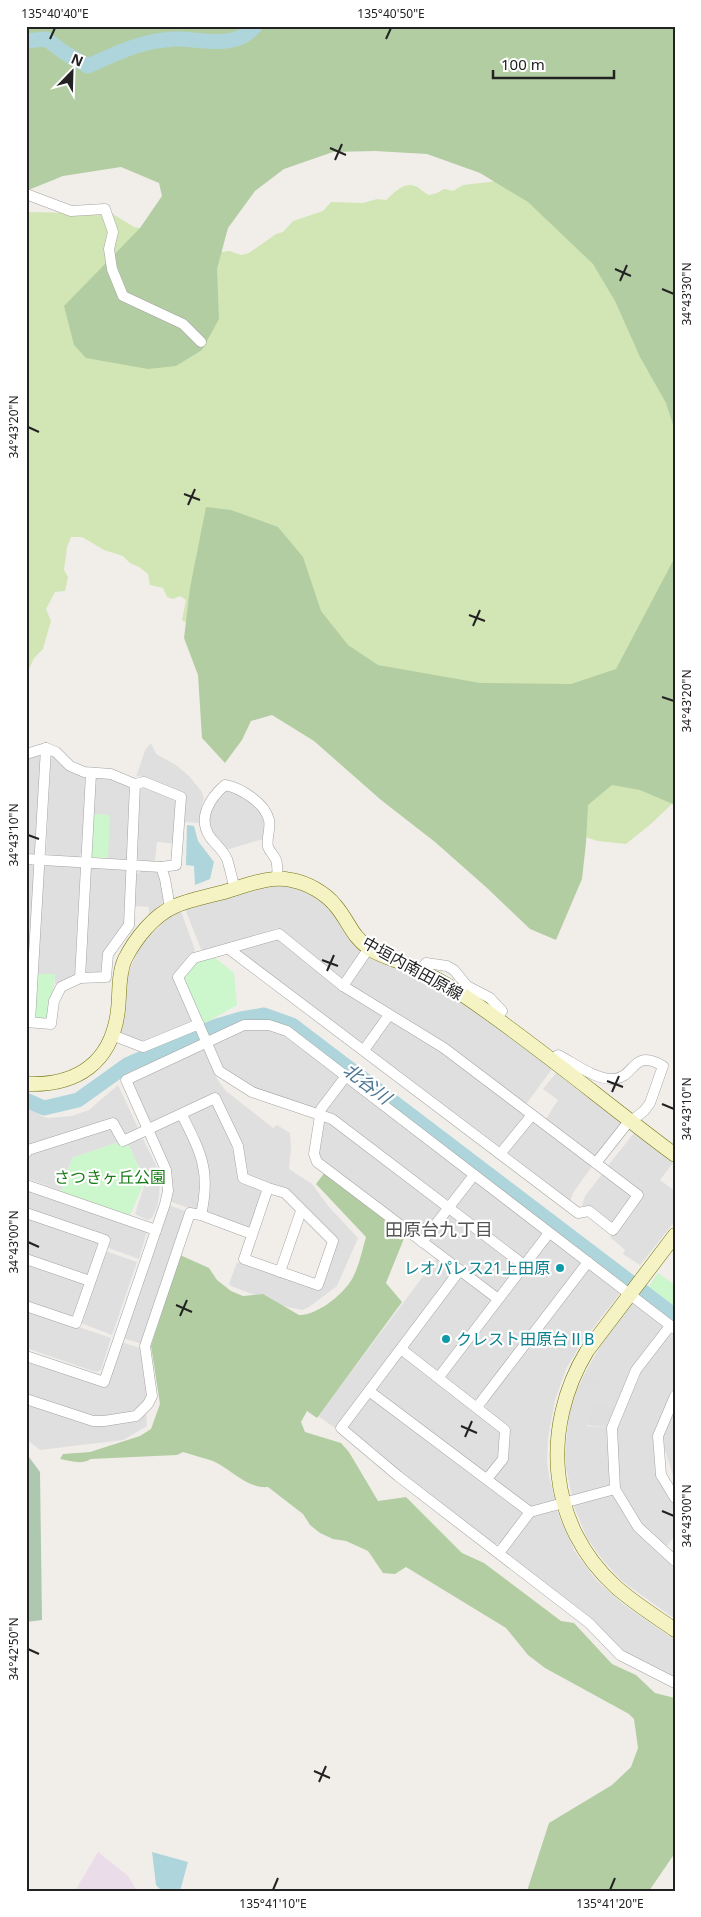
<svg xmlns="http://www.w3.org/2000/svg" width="701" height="1917" viewBox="0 0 701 1917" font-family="'Noto Sans','Noto Sans JP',sans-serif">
	<rect width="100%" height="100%" fill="#f1eeea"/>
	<g fill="#e0dfdf">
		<path d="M151,743l5,11 20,11 13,11 13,16 2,6 -2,6 -3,19 -15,-1v-27l-45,-19 -3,1 9,-27z"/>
		<path d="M51,752l32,23 5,7 -5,69 -5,7 -25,-2 -7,-3z"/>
		<path d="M40,753l2,3 -5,94 -4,5 -7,-1v-96z"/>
		<path d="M98,775l12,2 23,13 -4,66 -4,5 -16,-1 -16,-46 1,-34z"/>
		<path d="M147,785l31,13 -2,46 -19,-2 -2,19h-15l-3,-3 2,-68z"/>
		<path d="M229,790l15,7 16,14 5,9 -2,19 -37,11 -15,-19 -2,-18 15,-22z"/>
		<path d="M26,863l6,1 4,6 -10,149z"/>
		<path d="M50,864l31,3 -6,108 -20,9v-10h-18l7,-106z"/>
		<path d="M92,867l31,2 4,2 -1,56 -24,45 -16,1 -2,-2 5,-101z"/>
		<path d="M142,871l14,1 4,2 4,28 -15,12v-7l-15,-1 2,-32z"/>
		<path d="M282,885l27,7 14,10 8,9 20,30 12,10 -18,26 -6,2 -62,-51 -72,23 -4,-2 -16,-40 86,-23z"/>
		<path d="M181,911l14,39 -1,4 -3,1 -18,20 20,44 -2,4 -47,20 -24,-10 7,-57 13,-30 26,-26z"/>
		<path d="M278,939l58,47 46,27v5l-17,24 -5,1 -124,-94z"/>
		<path d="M368,955l60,26 34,21 90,67 -25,34h-5l-172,-117 -1,-4z"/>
		<path d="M389,1021h3l50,29 83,63v3l-23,32 -5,-1 -126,-96 -1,-5z"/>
		<path d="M255,1027l30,6 56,42 -22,31 -4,2 -62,-20 -33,-22 -9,-20 2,-4 20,-9z"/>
		<path d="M200,1047l5,2 12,30 9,12 47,37 4,-3 13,8 1,15 -2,21 23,15 17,23 29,31 -21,48 -28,21 -7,3 -19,-4 -52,-20 -2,-2 8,-22 83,28 17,-50 -51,-51 -38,-13 -3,-3 -29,-80 -63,31 -6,-3 -15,-37 2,-5z"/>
		<path d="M556,1073l66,51 -23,31 -6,1 -47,-37 12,-19 -15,-11z"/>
		<path d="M345,1081l121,91 1,4 -17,23 -5,1 -114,-87 -5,-1 -1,-4z"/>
		<path d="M118,1085l21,45 -11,6 -4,-2 -8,-16 -90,29v-43l15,12 7,2 24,-2 17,-6z"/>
		<path d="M209,1104l6,2 14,30 8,30 26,27 -12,32 -5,2 -38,-13 -3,-4 3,-17 -21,-74 2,-6z"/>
		<path d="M325,1119l114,86 2,6 -18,23h-5l-98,-74 -2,-4 2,-35z"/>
		<path d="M176,1120l5,1 14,30 6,26 -2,31 -5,2 -25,-9 -15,-66 2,-6z"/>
		<path d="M531,1120l62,45 -20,28 -3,9 -62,-47 -1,-4z"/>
		<path d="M109,1128l4,2 6,12 -47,16 -11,33 -35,-13v-17l5,-8z"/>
		<path d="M634,1133l39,30 -13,17 15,11v30l-35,44 -17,-11 2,-4 -15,-13 32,-43 -35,-27z"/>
		<path d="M142,1137l14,28 4,16 -1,16 -2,10 -5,11 -5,2 -12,-6 9,-28 -4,-17 -12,-25z"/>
		<path d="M603,1173l28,21v5l-18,24h-4l-27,-18 3,-9z"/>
		<path d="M473,1181h4l64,50 1,5 -16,21 -5,1 -64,-48 -2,-6z"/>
		<path d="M26,1189l121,42 -8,28 -33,-12 3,-8 -83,-29z"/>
		<path d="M168,1205l17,6 -43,133 -19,-6z"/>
		<path d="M447,1214h5l64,49 1,5 -18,24h-6l-63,-49v-5z"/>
		<path d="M26,1217l71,24 3,5 -10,28 -5,2 -59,-20z"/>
		<path d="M553,1239l27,21v5l-101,134 -7,1 -26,-21 -1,-5 103,-134z"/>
		<path d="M105,1251l32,11 -25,73 -31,-12z"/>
		<path d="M437,1258l14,10 1,6 -117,154 -17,-12z"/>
		<path d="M26,1263l58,20 1,4 -8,28 -5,3 -46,-16z"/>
		<path d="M586,1269h5l30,23 -39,50 -16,27 -11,31 -7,38 -1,23 2,15 6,24 -22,7 -5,-1 -32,-25 -1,-4 14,-50 -23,-17 -1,-6z"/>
		<path d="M463,1276l28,22v4l-52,68h-5l-27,-21 -1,-3 52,-68z"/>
		<path d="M633,1303l29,22 1,5 -48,80 -25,4 -3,12 20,1 5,52 -3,7 -37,10 -6,-28 -1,-14 4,-41 9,-25 18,6 8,-14 -19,-7 16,-28z"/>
		<path d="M26,1309l85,29 -10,32 -5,2 -70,-24z"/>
		<path d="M674,1333l1,59 -20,44 3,40 17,29v30l-10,14 -25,-25 -20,-38 -5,-57 23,-54 31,-40z"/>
		<path d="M121,1342l19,6 7,48 -3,7 -11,9 -31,5 -11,-1 -65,-21v-33l80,24z"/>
		<path d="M399,1356h4l97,73 1,5 -3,24 -10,13h-5l-106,-81 -1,-4z"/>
		<path d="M372,1397l149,112 1,7 -21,28h-6l-99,-73 -22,-23 -26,-18 -1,-6 20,-26z"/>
		<path d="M26,1403l58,19 62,-10 1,14 -24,14 -83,10 -14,-11z"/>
		<path d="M675,1409v73l-14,-45z"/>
		<path d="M611,1493l7,4 17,31 29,30 11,7v54l-53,-38 -20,-22 -15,-21 -14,-34z"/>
		<path d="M556,1509l19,43 22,29 26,23 52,36v39l-55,-29 -31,-34 -82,-62 -1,-6 25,-32z"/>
	</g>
	<path fill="#eadce8" d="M98,1852l30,24 9,15h-62z"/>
	<path fill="#d2e6b5" d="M497,181l15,3 68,60 95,111v446l-23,22 -26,21 -28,-3 -20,-6 -396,-215 4,-20 -6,-4 -7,3 -6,-2 -4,-9 -13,-3 -2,-11 -9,-7 -9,-4 -7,-7 -19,-6 -22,-13h-11l-4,11 -3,22 4,7 -3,14 -10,1 -9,17 5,12 -8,28 -9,9 -8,18v-464l57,1 22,-4 29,18 12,2 67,24 17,-2 11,4 8,-2 27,-19 7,-2 10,-11 30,-10 8,-9 32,1 14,-4 9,1c7,-6 17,-19 29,-14 4,1 9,7 14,9l8,-2 7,-4 9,2 10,-6z"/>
	<g fill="#b3cda2">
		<path d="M26,26h649v405l-9,-28 -26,-46 -25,-56 -22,-37 -65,-62 -48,-29 -53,-19 -52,-3 -42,1 -49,17 -29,22 -27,37 -11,41 2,50 -17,31 -26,16 -28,3 -62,-11 -12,-13 -10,-39 76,-78 22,-32 -3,-13 -38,-16 -58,9 -37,15z"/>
		<path d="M206,507l25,3 47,17 25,30 18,54 27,34 30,20 102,18 91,1 45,-15 59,-112v248l-35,-15 -28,-5 -24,20 -2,38 -4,36 -26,61 -26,-11 -43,-41 -52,-46 -54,-42 -67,-59 -42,-26 -21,6 -9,19 -17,23 -23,-25 -4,-63 -14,-37 6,-50z"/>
		<path d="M325,1172l80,64 -19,47 16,19 -85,116 -10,-7 -6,11 4,10 36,11 8,9 29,49 28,-4 56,56 22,10 77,58 13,2 38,41 24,11 19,18 20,5v155l-26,38h-122l22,-68 63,-38 19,-18 7,-19 -4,-29 -5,-5 -84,-46 -17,-13 -22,-27 -100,-61 -11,7 -12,-1 -15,-22 -22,-10 -13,-2 -13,-6 -10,-8 -7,-11 -35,-27c-21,2 -37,-18 -55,-26 -10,-3 -20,-6 -30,-9l-6,3 -86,4c-10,6 -20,2 -31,0l3,-5 27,-2 50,-16 11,-7 9,-25 -9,-58 29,-91 29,13 8,12 14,11 12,5 20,-2 36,21c18,1 48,-23 55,-40 6,-12 8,-25 12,-38l-50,-53z"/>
	</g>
	<path fill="#adc8ae" d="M26,1453l14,19 2,148 -16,2z"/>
	<g fill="#ccf6cc">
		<path d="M93,814l17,1 -2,43 -17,-1z"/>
		<path d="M214,957l20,16 3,32 -35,20 -19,-48 13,-16z"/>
		<path d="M37,974h18c0,15 -6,29 -8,43l-3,3 -4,-1 -6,-4z"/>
		<path d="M119,1142l2,5 8,-2 13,30 1,10 -13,30 -69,-23 11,-34z"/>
		<path d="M658,1273l17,12v26l-28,-22z"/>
	</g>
	<g fill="#dedede">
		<path d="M585,1373l19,7 -8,15 -18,-7z"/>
		<path d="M596,1402l19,8 -7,17 -21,-2 3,-11z"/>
	</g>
	<g fill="#aed5db">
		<path d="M187,825l7,1 4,15 16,21 -4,17 -15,6 -1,-19 -8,-1z"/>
		<path d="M152,1852l36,10 -8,29h-18l-6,-6z"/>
	</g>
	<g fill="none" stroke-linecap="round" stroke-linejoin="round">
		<g stroke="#aed5db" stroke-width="15">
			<path d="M26,41l20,-2 19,14 23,13c18,-8 36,-17 55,-22 9,-3 21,-4 31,-5 26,-1 62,12 81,-13"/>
			<path d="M26,1100l18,8 34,-8 49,-35 90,-39 24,-7 23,-4 28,10 383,291"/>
		</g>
		<g stroke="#a3a3a3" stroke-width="11">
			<g id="street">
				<path d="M26,194l45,17 34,-2 8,23 -4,17 3,20 11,27 60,28 18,18"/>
				<path d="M26,754l20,-6 10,4 14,14 14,6 27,2 24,10 9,-2 37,15 -5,68 -15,2 -135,-8"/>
				<path d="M161,867l4,12 5,29"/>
				<path d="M235,889c-3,-10 -5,-21 -8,-30 -4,-9 -12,-15 -17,-22 -13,-19 0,-39 15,-52 16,3 40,18 44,35 2,9 -3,18 -1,27 2,5 6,8 8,13 2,5 1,14 2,19"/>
				<path d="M229,949l349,264 11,-2 24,19 25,-35 -194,-147 -101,-62 -64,-52 -85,24 -16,19 41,94 33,21 80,27 192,146"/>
				<path d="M420,971l6,-8 21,3 7,4 13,16 23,12 12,13 -6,8"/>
				<path d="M80,978l26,-1 2,-23 21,-29 6,-141"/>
				<path d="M343,986l26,-38"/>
				<path d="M26,1022l25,2 3,-23 7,-14 19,-9 11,-204"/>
				<path d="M30,1022l16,-274"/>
				<path d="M112,1035l31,12 56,-23"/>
				<path d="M364,1050l25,-35"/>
				<path d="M552,1061l6,-6c16,8 36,24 54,24 24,0 19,-32 51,-13l-13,37 -6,8 -18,14 -30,38"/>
				<path d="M346,1076l-25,33 -7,45 3,8 181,137"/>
				<path d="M182,1115c19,38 29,56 19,100"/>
				<path d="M26,1153l2,-3 85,-27 10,18 92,-43 23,48 5,32 25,10 17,5 48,48 -15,44 -74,-26 24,-71"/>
				<path d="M500,1154l32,-39"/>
				<path d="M26,1185l130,45"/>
				<path d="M26,1213l79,27 -29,83 -50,-17"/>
				<path d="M422,1242l52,-67"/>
				<path d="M26,1259l64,22"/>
				<path d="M460,1270l-119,158 57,48 191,147 31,32 55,28"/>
				<path d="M280,1272l21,-61"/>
				<path d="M670,1326l-34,44 -24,58 3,61 23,38 37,34"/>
				<path d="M401,1349l104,81 -2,29 -16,20"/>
				<path d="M26,1356l78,26 61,-178 3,-13 -2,-21 -40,-90 118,-55h25l18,6 388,298"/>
				<path d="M439,1377l110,-144"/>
				<path d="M369,1391l161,121 85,-23"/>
				<path d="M675,1396l-17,40 3,39 14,23"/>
				<path d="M26,1399l67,22h11l32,-5 12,-12 4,-8 -7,-50 45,-133 11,2 51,19"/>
				<path d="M477,1407l111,-145"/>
				<path d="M499,1553l31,-41"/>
			</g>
		</g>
		<g stroke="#72740e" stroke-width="15">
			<g id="secondary">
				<path d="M26,1084c52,2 86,-22 92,-74 2,-17 0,-36 7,-51 10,-20 29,-44 50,-53 14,-6 30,-9 45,-13 23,-6 48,-18 71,-13 17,3 34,13 44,25 14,16 16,31 35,44 11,7 23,10 35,15 21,9 42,20 61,33 72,49 139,106 209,158"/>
				<path d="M675,1235l-88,116c-46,76 -40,174 29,236 18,16 39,29 59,43"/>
			</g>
		</g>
		<use href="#street" stroke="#fff" stroke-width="10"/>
		<use href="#secondary" stroke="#f5f3c4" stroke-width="14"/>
	</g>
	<path fill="none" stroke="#222" stroke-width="2" d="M50,39l5,-11M386,39l5,-11M330,148l16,7M335,160l7,-16M615,269l16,7M620,281l7,-16M662,289l12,5M28,427l11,5M184,494l16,6M188,505l7,-16M469,615l16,6M473,626l7,-16M662,697l12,4M28,835l11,4M322,960l16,6M327,971l7,-16M607,1081l16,6M612,1092l7,-16M662,1104l12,5M28,1242l11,5M176,1305l16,7M180,1316l7,-16M461,1426l16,7M465,1437l7,-16M662,1511l12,5M28,1649l11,5M314,1771l16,7M319,1782l7,-16M273,1890l5,-12M610,1890l5,-12"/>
	<g fill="#0f9aa8" stroke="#fff" stroke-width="2">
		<circle cx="560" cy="1268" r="5"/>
		<circle cx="446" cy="1339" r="5"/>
	</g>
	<g text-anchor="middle" stroke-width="4.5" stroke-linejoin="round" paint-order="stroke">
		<g font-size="16" fill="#222" stroke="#fff">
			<text transform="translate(413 968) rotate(29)" y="6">中垣内南田原線</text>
		</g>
		<g font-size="16" fill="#167b15" stroke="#fff">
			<text x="110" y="1183">さつきヶ丘公園</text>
		</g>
		<g font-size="16" fill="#0d838f" stroke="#fff" text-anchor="end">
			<text x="550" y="1274">レオパレス21上田原</text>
			<text x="456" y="1345" text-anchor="start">クレスト田原台ⅡB</text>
		</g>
		<g font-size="18" font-style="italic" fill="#4b7694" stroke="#fff">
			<text transform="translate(367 1084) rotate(37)" y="6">北谷川</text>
		</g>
		<g font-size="18" fill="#555" stroke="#fff">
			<text x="439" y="1236">田原台九丁目</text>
		</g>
	</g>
	<rect width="701" height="1917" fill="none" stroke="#ffffff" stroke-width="55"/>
	<g transform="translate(72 72) rotate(23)" stroke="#ffffff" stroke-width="4" paint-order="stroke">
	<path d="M0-4L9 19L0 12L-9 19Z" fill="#222222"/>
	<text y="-8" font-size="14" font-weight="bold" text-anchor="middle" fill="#222222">N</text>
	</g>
	<path d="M493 70v8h121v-8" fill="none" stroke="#222222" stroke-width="2.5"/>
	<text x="501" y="70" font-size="15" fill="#222222" stroke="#ffffff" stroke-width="4" paint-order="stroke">100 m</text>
	<rect x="28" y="28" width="646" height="1862" fill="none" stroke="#222" stroke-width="2"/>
	<g font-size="12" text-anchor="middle" fill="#222">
		<text x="55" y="18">135°40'40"E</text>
		<text x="391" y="18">135°40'50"E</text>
		<text transform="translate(687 294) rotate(-90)" y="4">34°43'30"N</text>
		<text transform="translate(14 427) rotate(-90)" y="4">34°43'20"N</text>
		<text transform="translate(687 701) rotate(-90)" y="4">34°43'20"N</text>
		<text transform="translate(14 835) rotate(-90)" y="4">34°43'10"N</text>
		<text transform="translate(687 1109) rotate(-90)" y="4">34°43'10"N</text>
		<text transform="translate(14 1242) rotate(-90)" y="4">34°43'00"N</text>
		<text transform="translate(687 1516) rotate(-90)" y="4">34°43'00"N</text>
		<text transform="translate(14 1649) rotate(-90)" y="4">34°42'50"N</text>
		<text x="273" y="1908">135°41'10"E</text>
		<text x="610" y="1908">135°41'20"E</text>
	</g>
</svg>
